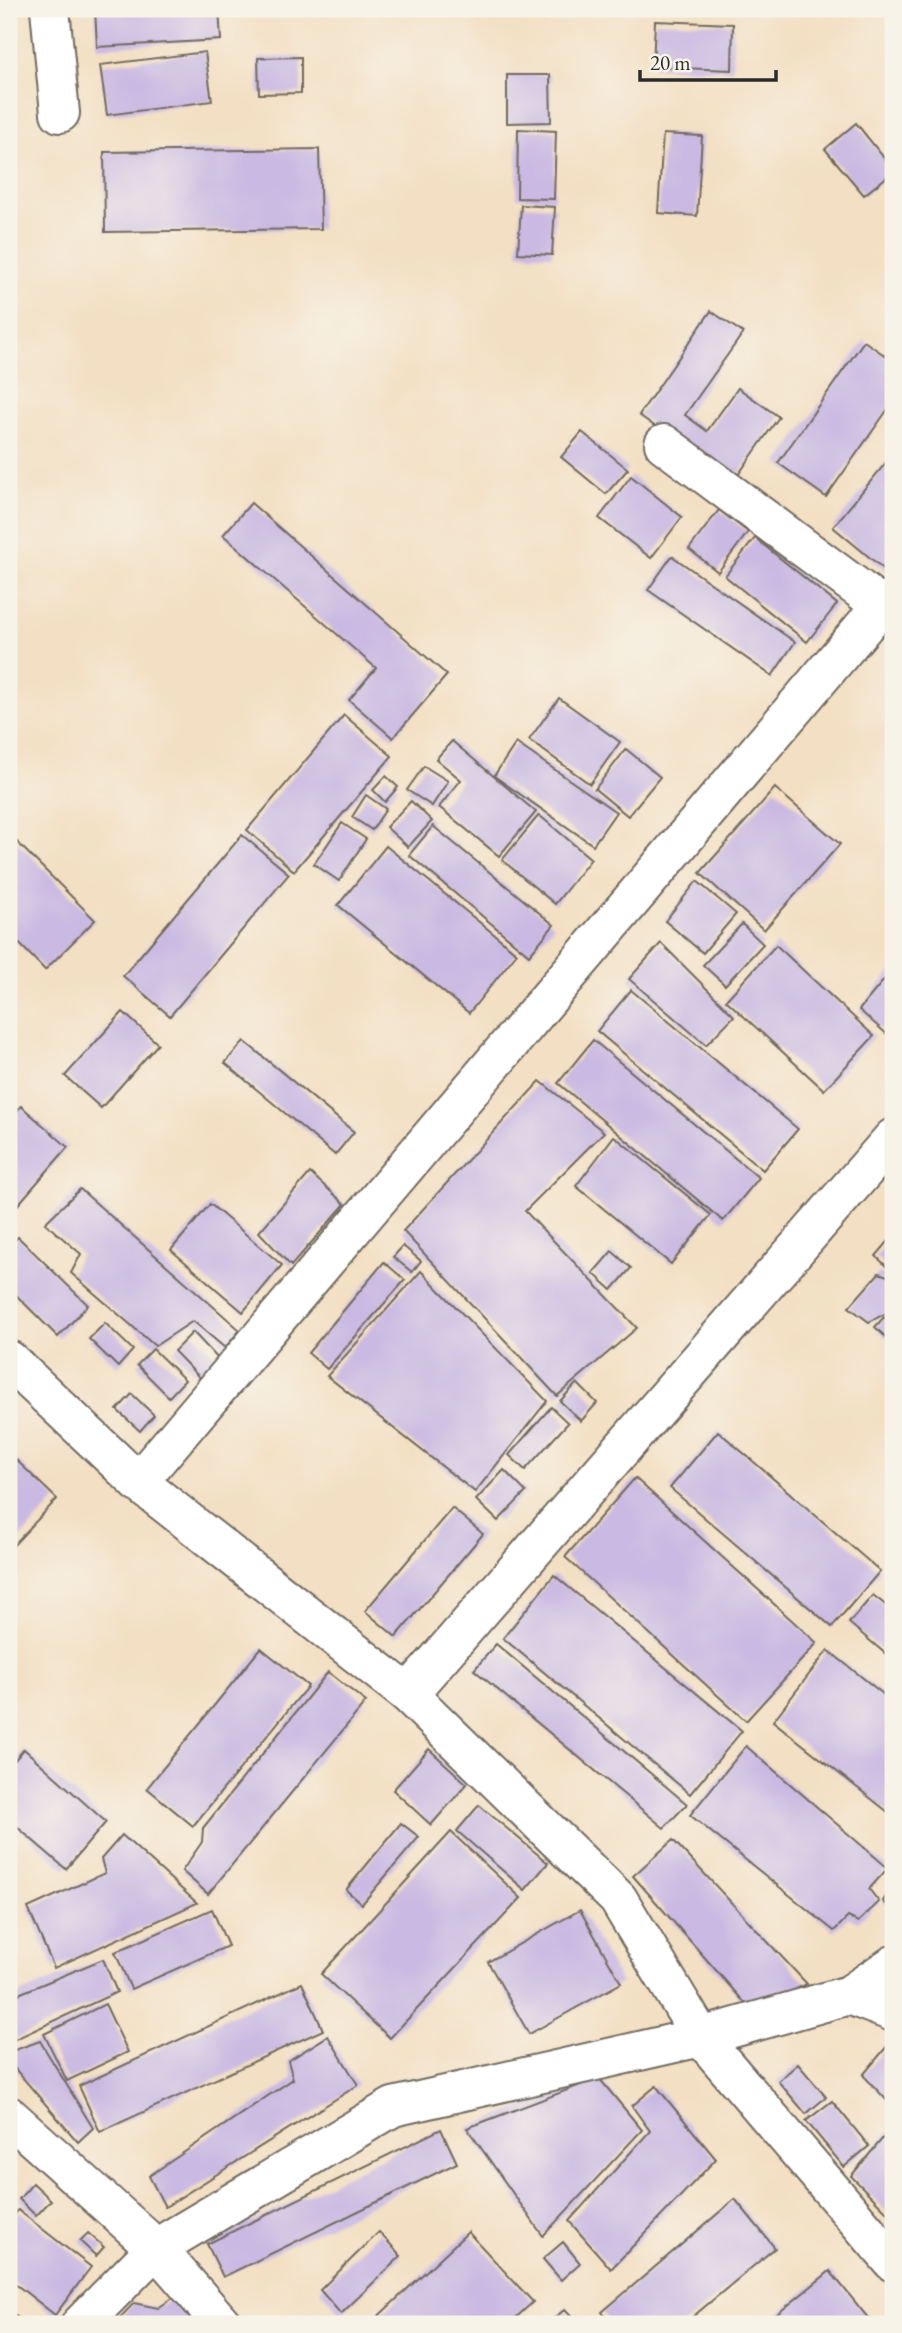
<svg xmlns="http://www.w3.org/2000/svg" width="902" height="2333" viewBox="0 0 902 2333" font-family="'EB Garamond',serif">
	<rect width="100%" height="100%" fill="#f7f3e8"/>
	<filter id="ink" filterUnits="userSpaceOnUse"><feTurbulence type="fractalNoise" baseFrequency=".0143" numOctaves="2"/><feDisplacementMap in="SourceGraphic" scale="14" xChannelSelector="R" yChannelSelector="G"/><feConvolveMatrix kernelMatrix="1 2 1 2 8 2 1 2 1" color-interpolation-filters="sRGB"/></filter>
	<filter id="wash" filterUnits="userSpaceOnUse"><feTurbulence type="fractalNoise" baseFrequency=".00686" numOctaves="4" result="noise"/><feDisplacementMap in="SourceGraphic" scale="28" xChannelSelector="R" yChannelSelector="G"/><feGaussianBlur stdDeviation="1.57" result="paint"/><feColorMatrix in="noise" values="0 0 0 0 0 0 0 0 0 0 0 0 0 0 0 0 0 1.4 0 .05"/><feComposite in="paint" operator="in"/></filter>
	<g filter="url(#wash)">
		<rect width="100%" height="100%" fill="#f3dfc3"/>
		<g id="blocks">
			<g fill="#cab9e2">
				<path d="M95,9h124l2,31 -124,7z"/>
				<path d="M655,21l78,3 -1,46 -79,-3z"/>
				<path d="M205,52l7,49 -105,14 -7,-50z"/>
				<path d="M301,57v36l-42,1 -1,-36z"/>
				<path d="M507,75h43l1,47 -44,1z"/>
				<path d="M856,123l37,46v3l-29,23 -39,-46z"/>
				<path d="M518,129l38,2 -2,68 -37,-1z"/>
				<path d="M663,134l39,2 -5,80 -39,-3z"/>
				<path d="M319,149l2,80 -216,3 -1,-80z"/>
				<path d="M521,205l34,2 -3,48 -34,-2z"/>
				<path d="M711,311l32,22 -58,82 22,16 31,-43 41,29 -46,65 -94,-67z"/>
				<path d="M864,341l29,20v41l-67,95 -48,-34z"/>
				<path d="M582,432l46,37 -22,25 -45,-37z"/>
				<path d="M893,454v110l-7,7 -53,-44z"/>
				<path d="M631,476l51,41 -31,41 -52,-40z"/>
				<path d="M251,503l196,172 -54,63 -44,-38 27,-32 -153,-133z"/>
				<path d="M719,510l29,22 -30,40 -29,-23z"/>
				<path d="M755,538l82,66 -30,38 -82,-66z"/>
				<path d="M672,556l123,86 -23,34 -124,-86z"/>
				<path d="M559,698l61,44 -30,42 -61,-44z"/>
				<path d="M344,715l48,41 -98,115 -47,-41z"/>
				<path d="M452,741l84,71 -37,44 -60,-49 22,-27 -25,-21z"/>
				<path d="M516,743l100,69 -23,33 -99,-69z"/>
				<path d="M626,749l34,28 -32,39 -33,-27z"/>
				<path d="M424,766l24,15 -16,25 -25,-16z"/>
				<path d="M386,776l12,11 -13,15 -12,-12z"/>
				<path d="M775,788l65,56 -76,86 -64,-57z"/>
				<path d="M366,795l20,14 -14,21 -20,-13z"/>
				<path d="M411,801l21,20 -24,26 -22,-20z"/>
				<path d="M539,815l52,44 -36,45 -53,-44z"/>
				<path d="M342,823l24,16 -27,42 -25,-17z"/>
				<path d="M433,826l121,99 -25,30 -120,-100z"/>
				<path d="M9,834l86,86 -50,50 -36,-37z"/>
				<path d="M242,835l47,39 -119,142 -47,-40z"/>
				<path d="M386,846l131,107 -48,60 -131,-108z"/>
				<path d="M697,881l39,33 -33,39 -38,-32z"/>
				<path d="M742,924l21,20 -38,41 -22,-20z"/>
				<path d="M661,943l73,73 -28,29 -77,-66z"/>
				<path d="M776,945l98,91 -50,54 -98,-90z"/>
				<path d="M893,969v59l-5,7 -29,-25z"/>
				<path d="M631,990l167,139 -35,41 -166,-139z"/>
				<path d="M123,1012l35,32 -57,64 -36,-32z"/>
				<path d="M593,1040l166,138 -36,43 -165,-138z"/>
				<path d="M244,1041l110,91 -19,23 -110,-92z"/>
				<path d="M540,1081l64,51 -79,79 112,117 -80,68 -154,-165z"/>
				<path d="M21,1106l47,41 -59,68v-95z"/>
				<path d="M614,1136l97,79 -40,49 -95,-78z"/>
				<path d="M310,1173l35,31 -54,62 -32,-34z"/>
				<path d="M80,1189l160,141 -15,18 -32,-27 -38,25 -84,-73 10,-19 -36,-31z"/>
				<path d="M210,1204l72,61 -39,47 -72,-62z"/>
				<path d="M893,1236v37l-17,-17z"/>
				<path d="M18,1237l70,68 -30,32 -49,-49v-42z"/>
				<path d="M403,1246l18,15 -9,11 -19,-15z"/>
				<path d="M612,1251l19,17 -19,22 -19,-17z"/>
				<path d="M384,1262l21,18 -78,89 -19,-16z"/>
				<path d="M421,1271l126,130 -72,91 -148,-116z"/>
				<path d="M879,1273l14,5v34l-1,-2 -23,12 -20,-15z"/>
				<path d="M884,1317l9,9v18l-18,-17z"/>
				<path d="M105,1323l28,27 -15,17 -29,-28z"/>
				<path d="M193,1332l29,31 -19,18 -29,-30z"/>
				<path d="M153,1349l32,31 -16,17 -32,-32z"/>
				<path d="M577,1383l20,20 -16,18 -21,-20z"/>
				<path d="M132,1394l22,21 -14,16 -23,-21z"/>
				<path d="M551,1407l17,16 -43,47 -16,-15z"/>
				<path d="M718,1431l162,140 -48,56 -162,-139z"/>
				<path d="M9,1453l48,46 -48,51z"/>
				<path d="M504,1470l22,22 -28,29 -22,-21z"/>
				<path d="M635,1478l182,165 -71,78 -181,-164z"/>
				<path d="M452,1508l31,26 -87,103 -31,-26z"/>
				<path d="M554,1575l188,156 -52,63 -187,-156z"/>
				<path d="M873,1595l20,16v49l-44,-37z"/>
				<path d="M496,1644l191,160 -23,24 -190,-158z"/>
				<path d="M261,1648l47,38 -115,140 -46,-38z"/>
				<path d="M828,1650l65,52v114l-120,-95z"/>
				<path d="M328,1672l38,30 -158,192 -26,-23 20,-29 1,-14z"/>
				<path d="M746,1746l142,122 -19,21 10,13 -21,20 -10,-5 -14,14 -144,-116z"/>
				<path d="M24,1749l82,73 -40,47 -57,-49v-53z"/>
				<path d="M429,1749l38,35 -36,41 -38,-35z"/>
				<path d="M479,1805l69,58 -23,27 -68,-59z"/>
				<path d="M401,1823l18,14 -57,67 -16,-14z"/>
				<path d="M451,1832l70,66 -131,140 -69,-64z"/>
				<path d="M122,1835l75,68 -143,65 -26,-60 77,-35 -4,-14z"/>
				<path d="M673,1840l134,144 -56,26 -118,-134z"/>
				<path d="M893,1886v25l-10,-10z"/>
				<path d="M212,1909l16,37 -97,43 -16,-37z"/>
				<path d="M580,1910l41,73 -92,51 -41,-72z"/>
				<path d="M103,1959l14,33 -108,50v-44z"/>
				<path d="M302,1983l21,47 -223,102 -21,-46z"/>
				<path d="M105,2004l23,48 -61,29 -23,-47z"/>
				<path d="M328,2036l30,49 -193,122 -16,-31 144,-97 -5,-18z"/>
				<path d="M893,2039v68l-30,-32z"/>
				<path d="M40,2041l53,87 -15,14 -69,-80v-10z"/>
				<path d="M798,2064l28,33 -20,17 -28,-33z"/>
				<path d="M599,2078l43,52 -99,106 -76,-108z"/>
				<path d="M656,2086l60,73 -105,110 -42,-48 81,-90 -18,-25z"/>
				<path d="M832,2101l37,45 -25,21 -38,-46z"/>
				<path d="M893,2126v85l-3,4 -39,-39z"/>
				<path d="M441,2129l16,34 -234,114 -16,-33z"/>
				<path d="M33,2183l18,17 -15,16 -17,-17z"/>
				<path d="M735,2199l40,49 -91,76h-71l-11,-12z"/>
				<path d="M18,2210l73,57 -36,48 -46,-36v-58z"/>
				<path d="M379,2232l22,24 -60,58 -21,-24z"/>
				<path d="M468,2232l65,70 -24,22h-139z"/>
				<path d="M88,2233l16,14 -8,9 -16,-15z"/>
				<path d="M563,2242l17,21 -19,17 -18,-21z"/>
				<path d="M830,2271l43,53h-108z"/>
				<path d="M179,2294l20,30h-85l20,-21 24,5z"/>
				<path d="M565,2309l14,15h-31z"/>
				<path d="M9,2311l17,13h-17z"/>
			</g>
		</g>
	</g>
	<g filter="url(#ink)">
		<use href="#blocks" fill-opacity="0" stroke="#716a60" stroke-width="2"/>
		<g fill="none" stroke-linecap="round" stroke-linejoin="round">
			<g stroke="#716a60" stroke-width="42">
				<g id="minor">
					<path d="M50,9l10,104"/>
					<path d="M664,444l229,170"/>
					<path d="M9,1360l129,122 270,212 210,205 83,138 192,225"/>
					<path d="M138,1482l744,-877"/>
					<path d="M408,1694l485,-556"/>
					<path d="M849,1995l44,-30"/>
					<path d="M9,2116l147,132 66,76"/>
					<path d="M81,2324l75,-76 237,-141 308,-70 148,-42 44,17"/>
				</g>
			</g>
			<use href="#minor" stroke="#fff" stroke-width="38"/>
		</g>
	</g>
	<rect width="902" height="2333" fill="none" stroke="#f7f3e8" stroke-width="35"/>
	<path d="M640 70v10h136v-10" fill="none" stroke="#2b2b2b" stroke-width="3.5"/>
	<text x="650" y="70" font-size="21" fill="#2b2b2b" stroke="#f7f3e8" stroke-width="5" paint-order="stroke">20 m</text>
</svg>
